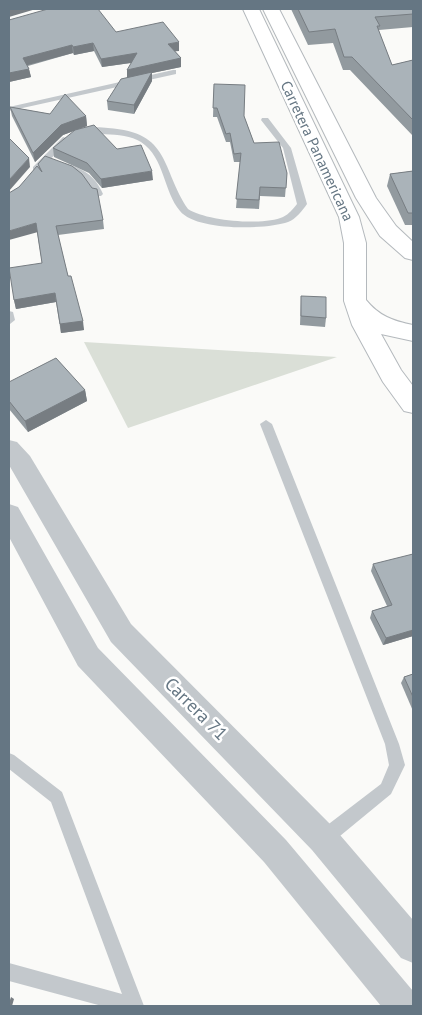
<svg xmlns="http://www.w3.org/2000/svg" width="422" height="1015" viewBox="0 0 422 1015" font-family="'PT Sans',sans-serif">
	<rect width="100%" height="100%" fill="#fafaf8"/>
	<path fill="#dadfd7" d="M84,342l253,15 -209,71z"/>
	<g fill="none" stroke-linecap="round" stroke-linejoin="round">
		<g stroke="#b4b9bd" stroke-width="2">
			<g id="trunk">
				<path d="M243,9h16l100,208 7,26v57c13,16 27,21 47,25v16l-32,-7 20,36 12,16v27l-9,-2 -21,-29 -31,-57 -8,-24v-58l-5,-26z"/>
				<path d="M263,9h16l97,189 20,28 17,16v18l-8,-2 -25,-22 -24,-38z"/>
			</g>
		</g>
		<g fill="#c3c8cc" fill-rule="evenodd">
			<path d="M173,70h3v4l-167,37v-4z"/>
			<path d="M262,118h6l23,30 16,56c-5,7 -11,15 -19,18 -23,8 -92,9 -108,-11 -17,-20 -15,-53 -39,-69 -19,-12 -55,-5 -62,-11 6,-5 21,-4 29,-3 63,4 53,41 80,81 18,12 75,17 95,8 6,-3 10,-8 14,-13l-14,-56 -22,-28z"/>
			<path d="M63,137l7,2 -31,32h-6v-4z"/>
			<path d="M63,163c19,5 32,12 40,31l-2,2h-6c-11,-19 -15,-21 -35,-28v-4z"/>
			<path d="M9,311l4,1 2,8 -5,4z"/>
			<path d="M266,420l6,4 127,320 6,21 -14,29 -62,51 -6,2 -6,-2 -2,-6 2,-6 64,-49 8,-19 -4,-21 -125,-320z"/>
			<path d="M9,753l5,2 48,37 82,214h-42l-93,-25v-18l113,31 -71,-192 -42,-33z"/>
		</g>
		<g fill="#c3c8cc" fill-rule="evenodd">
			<path d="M9,440l8,2 13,14 101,168 203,204 79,92v43l-12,-5 -89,-108 -201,-208 -102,-177z"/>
			<path d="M9,504l9,3 80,141 188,192 127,151v15h-32l-117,-144 -186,-196 -69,-129z"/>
		</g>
		<use href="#trunk" fill="#fff" fill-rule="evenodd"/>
	</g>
	<g fill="#929a9f">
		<path d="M291,9h122v18l-34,3v2l13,33 21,-5v76l-63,-66h-7l-10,-27 -25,2z"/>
		<path d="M9,20l107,12 63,19h-4l6,7v9l-29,6v8l-18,33 -26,-4 -1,-9 20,-23 4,-15 -29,4 -8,-16 -20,4 -1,-2 -45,13 3,11 -22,5z"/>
		<path d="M214,84l30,32 10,27 33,30 -2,24 -25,-1 -1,13 -23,-1 4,-46h-6l-4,-20h-4l-9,-25h-4z"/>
		<path d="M10,107l40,7 36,2 1,10 -24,9 -28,27 -23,-46z"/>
		<path d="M53,148l64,1 36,31 -51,8 -13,-15 -35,-16z"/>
		<path d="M38,164l65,56 1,9 -46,6 10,41 16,54 -23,3 -5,-31 -40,7 -2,-9 28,-37 -5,-31 -18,-45 20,-18z"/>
		<path d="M413,171v54h-8l-18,-39 3,-12z"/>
		<path d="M301,296l25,22 -1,9 -25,-2z"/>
		<path d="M9,382l76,8 2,11 -59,31 -19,-23z"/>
		<path d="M373,564l40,72 -30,9 -13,-27 2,-7 15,-5 -16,-35z"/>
		<path d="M413,674v37l-12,-28 3,-6z"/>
	</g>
	<g fill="#777d82">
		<path d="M9,9h27l-27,8z"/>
		<path d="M179,42v9l-10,1 -1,-8z"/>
		<path d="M93,43l1,8 -20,4 -1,-8z"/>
		<path d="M72,45l1,8 -49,13 -1,-8z"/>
		<path d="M137,53v9l-35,5 -1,-8z"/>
		<path d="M181,58v9l-29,6v8l-18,33v-9l-7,-27v-8z"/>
		<path d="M29,69l2,8 -22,5v-9z"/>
		<path d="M86,116l1,10 -24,9 -28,27 -2,-9 28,-28z"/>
		<path d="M29,158l1,9 -21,24v-11z"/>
		<path d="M152,171l1,9 -51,8 -1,-9z"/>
		<path d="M36,223l2,9 -29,8v-9z"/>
		<path d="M55,293l1,9 -40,7 -2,-9z"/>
		<path d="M83,321l1,9 -23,3 -1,-9z"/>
		<path d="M85,390l2,11 -59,31 -3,-11z"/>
		<path d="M413,630v6l-30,9 3,-7z"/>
		<path d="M11,997l3,2 -2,7h-3v-3z"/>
	</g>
	<g fill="#aab3b9" stroke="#777d82">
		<path d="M48,9h50l18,23 47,-10 16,20 -11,2 13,14 -54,12 10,-17 -36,6 -8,-16 -20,4 -1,-2 -49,13 6,11 -20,4v-53z"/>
		<path d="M298,9h115v5l-38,3 5,9h-3l15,39 21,-5v60l-61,-63h-8l-9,-28 -26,3z"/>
		<path d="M152,72l-18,33 -27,-4 14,-22z"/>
		<path d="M214,84l31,1 -1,31 10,27 25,-1 8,31 -1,15 -26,-1 -1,13 -23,-1 5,-46 -7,1 -4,-21 -4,1 -9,-26h-4z"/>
		<path d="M65,94l21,22 -25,9 -28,28 -23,-46 40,7z"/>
		<path d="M94,125l23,24 24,-4 11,26 -51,8 -14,-16 -34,-15 22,-18z"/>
		<path d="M9,138l20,20 -20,22z"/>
		<path d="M45,156l27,10 10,8 10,14 5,1 6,31 -47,6 12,50h3l12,45 -23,3 -5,-31 -41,7 -5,-32 33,-5 -6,-40 -27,8v-38l10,-6 18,-21 5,6 -4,-8z"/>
		<path d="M413,171v42h-5l-18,-39z"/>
		<path d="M301,296l25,1v21l-25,-2z"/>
		<path d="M56,358l29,32 -60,31 -16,-20v-19z"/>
		<path d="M413,554v76l-27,8 -14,-27 20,-6 -19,-41z"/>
		<path d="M413,674v23l-9,-20z"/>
	</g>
	<g text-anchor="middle" stroke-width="5" stroke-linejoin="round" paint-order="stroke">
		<g font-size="15" fill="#657683" stroke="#fff">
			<text transform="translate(317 151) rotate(65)" y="5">Carretera Panamericana</text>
		</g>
		<g font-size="18" fill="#657683" stroke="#fff">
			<text transform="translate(196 709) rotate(45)" y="6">Carrera 71</text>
		</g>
	</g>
	<rect width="422" height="1015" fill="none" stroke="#657683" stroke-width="20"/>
</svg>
